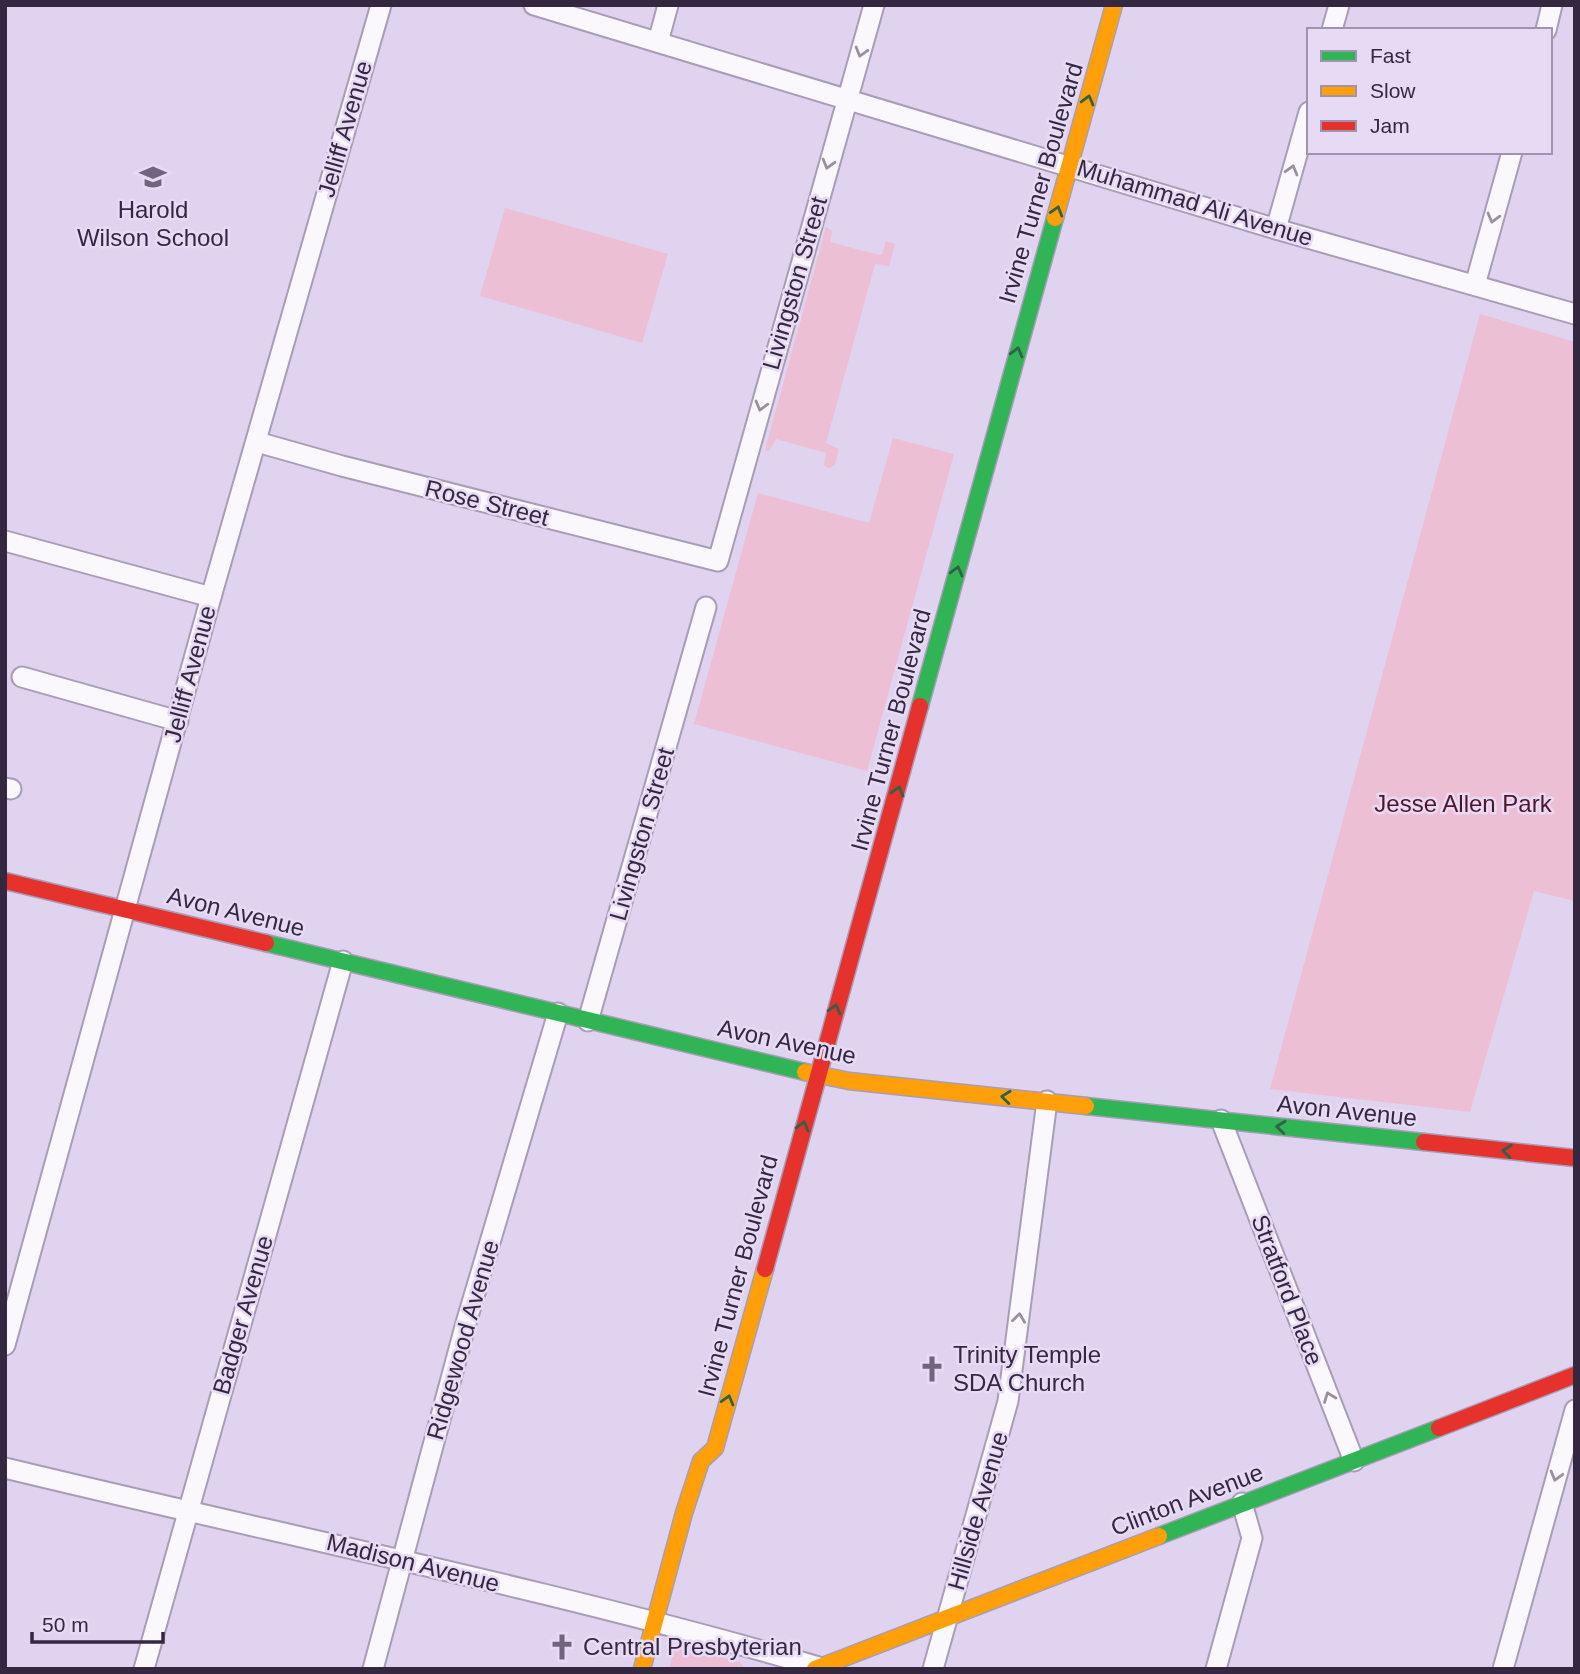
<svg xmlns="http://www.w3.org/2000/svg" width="1580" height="1674" viewBox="0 0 1580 1674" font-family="Helvetica,sans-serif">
	<rect width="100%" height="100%" fill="#dfd3f0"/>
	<g fill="#edbfd4">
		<path d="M505,208l163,46 -26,89 -162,-47z"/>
		<path d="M826,227l6,4 -2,11 49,13 3,-1 4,-13 9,3 -6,22 -14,-2 -49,179 13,6 -4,16 -6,3 -5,-2 2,-13 -50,-14 -7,12 -4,-1z"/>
		<path d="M1480,314l95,28v559l-41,-10 -64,221 -200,-23z"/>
		<path d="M893,438l61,16 -87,317 -173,-47 64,-231 111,30z"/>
		<path d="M675,1646l65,16 5,7h-76z"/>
	</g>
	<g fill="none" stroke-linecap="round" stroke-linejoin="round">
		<g stroke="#a89db6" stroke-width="23">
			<g id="street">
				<path d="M534,5l742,224 299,85"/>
				<path d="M1332,30l7,-25"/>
				<path d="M1546,30l6,-25"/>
				<path d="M658,42l10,-37"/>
				<path d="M1276,229l33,-117"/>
				<path d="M1475,285l37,-133"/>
				<path d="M257,442l85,24 376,95 156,-556"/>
				<path d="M5,541l206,56"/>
				<path d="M22,677l156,44"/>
				<path d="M5,788l6,1"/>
				<path d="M588,1021l118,-414"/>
				<path d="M1221,1120l133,341"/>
				<path d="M5,1345l206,-748 170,-592"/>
				<path d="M5,1468c272,66 546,121 814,199"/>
				<path d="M144,1669l199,-708"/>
				<path d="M373,1669l93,-346 92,-310"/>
				<path d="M933,1669l75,-268 39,-300"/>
				<path d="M1216,1669l36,-131 -10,-35"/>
				<path d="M1503,1669l72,-259"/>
			</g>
		</g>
		<g stroke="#a89db6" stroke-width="19">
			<g id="fast">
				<path d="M920,706l135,-488"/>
				<path d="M266,943l539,129"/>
				<path d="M1086,1106l338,36"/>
				<path d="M1159,1536l280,-108"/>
			</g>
		</g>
		<g stroke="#a89db6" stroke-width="19">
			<g id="slow">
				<path d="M1055,218l59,-213"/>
				<path d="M805,1072l44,9 237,25"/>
				<path d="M642,1669l42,-156 17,-52 14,-13 50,-179"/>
				<path d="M815,1669l344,-133"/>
			</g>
		</g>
		<g stroke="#a89db6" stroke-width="19">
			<g id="jam">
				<path d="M5,881l261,62"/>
				<path d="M1424,1142l151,16"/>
				<path d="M765,1269l155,-563"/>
				<path d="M1439,1428l136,-53"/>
			</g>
		</g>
		<use href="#street" stroke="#faf8fd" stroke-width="19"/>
		<use href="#fast" stroke="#30b455" stroke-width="16"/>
		<use href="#slow" stroke="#ff9f0a" stroke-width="16"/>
		<use href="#jam" stroke="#e5322d" stroke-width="16"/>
	</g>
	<defs><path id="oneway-chevron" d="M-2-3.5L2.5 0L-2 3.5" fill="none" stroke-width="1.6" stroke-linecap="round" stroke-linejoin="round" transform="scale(1.75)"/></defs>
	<g stroke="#97909f">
		<use href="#oneway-chevron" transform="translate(861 52) rotate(106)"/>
		<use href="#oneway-chevron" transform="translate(828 164) rotate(106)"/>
		<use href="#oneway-chevron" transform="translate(1292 170) rotate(-74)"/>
		<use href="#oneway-chevron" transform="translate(1493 218) rotate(105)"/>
		<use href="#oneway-chevron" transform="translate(761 406) rotate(105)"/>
		<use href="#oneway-chevron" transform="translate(1019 1318) rotate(-83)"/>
		<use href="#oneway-chevron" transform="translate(1329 1397) rotate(-111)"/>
		<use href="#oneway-chevron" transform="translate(1556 1476) rotate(106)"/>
	</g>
	<g stroke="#326049">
		<use href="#oneway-chevron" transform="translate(1088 100) rotate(-75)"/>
		<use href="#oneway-chevron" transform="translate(1057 211) rotate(-73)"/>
		<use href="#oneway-chevron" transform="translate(1017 352) rotate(-75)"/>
		<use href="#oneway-chevron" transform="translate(957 571) rotate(-75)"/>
		<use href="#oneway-chevron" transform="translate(898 791) rotate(-75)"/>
		<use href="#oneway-chevron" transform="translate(835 1009) rotate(-74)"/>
		<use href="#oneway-chevron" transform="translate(1006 1097) rotate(-174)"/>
		<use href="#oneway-chevron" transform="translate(803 1126) rotate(-75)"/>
		<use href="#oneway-chevron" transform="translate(1281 1127) rotate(-174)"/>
		<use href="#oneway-chevron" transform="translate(1507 1151) rotate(-174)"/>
		<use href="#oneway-chevron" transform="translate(728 1400) rotate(-74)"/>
	</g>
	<defs>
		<g id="school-bare" transform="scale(2.1)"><path d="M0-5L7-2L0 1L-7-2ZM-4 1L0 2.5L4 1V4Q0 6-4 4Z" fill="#70647e" stroke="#e6daf5" stroke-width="2.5" paint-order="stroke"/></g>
		<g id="church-bare" transform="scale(2.1)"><path d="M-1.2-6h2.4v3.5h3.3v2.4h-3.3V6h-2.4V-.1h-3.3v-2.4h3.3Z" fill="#70647e" stroke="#e6daf5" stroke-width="2.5" paint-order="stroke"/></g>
	</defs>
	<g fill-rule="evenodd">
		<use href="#school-bare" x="153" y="177"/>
		<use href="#church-bare" x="932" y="1369"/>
		<use href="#church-bare" x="562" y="1647"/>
	</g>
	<g text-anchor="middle" stroke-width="5" stroke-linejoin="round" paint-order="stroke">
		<g font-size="24" fill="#342841" stroke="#e6daf5">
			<text transform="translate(345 129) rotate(-74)" y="8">Jelliff Avenue</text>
			<text transform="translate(1041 183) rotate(-74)" y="8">Irvine Turner Boulevard</text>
			<text transform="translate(1195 203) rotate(17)" y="8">Muhammad Ali Avenue</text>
			<text transform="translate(795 283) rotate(-74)" y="8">Livingston Street</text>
			<text transform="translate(487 503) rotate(14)" y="8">Rose Street</text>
			<text transform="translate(190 674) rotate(-75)" y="8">Jelliff Avenue</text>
			<text transform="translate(891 730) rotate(-75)" y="8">Irvine Turner Boulevard</text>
			<text transform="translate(642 834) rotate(-74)" y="8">Livingston Street</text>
			<text transform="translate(236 912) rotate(14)" y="8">Avon Avenue</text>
			<text transform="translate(787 1042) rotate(12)" y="8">Avon Avenue</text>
			<text transform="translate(1347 1111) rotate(6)" y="8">Avon Avenue</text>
			<text transform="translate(738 1276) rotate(-75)" y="8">Irvine Turner Boulevard</text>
			<text transform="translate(1287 1290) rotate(69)" y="8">Stratford Place</text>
			<text transform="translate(243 1315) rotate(-74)" y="8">Badger Avenue</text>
			<text transform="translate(463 1340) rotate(-74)" y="8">Ridgewood Avenue</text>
			<text transform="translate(1187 1500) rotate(-21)" y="8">Clinton Avenue</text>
			<text transform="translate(978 1511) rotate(-74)" y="8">Hillside Avenue</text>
			<text transform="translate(413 1563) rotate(14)" y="8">Madison Avenue</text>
		</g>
		<g font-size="24" fill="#342841" stroke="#e6daf5" text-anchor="start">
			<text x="153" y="218" text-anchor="middle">Harold<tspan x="153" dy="28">Wilson School</tspan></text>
			<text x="953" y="1363">Trinity Temple<tspan x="953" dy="28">SDA Church</tspan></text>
			<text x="583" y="1655">Central Presbyterian</text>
		</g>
		<g font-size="24" fill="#531429" stroke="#e6daf5">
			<text x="1463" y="812">Jesse Allen Park</text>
		</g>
	</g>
	<rect width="1580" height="1674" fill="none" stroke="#342841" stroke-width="14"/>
	<rect x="1307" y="28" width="245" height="126" fill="#e6daf5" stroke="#9f93ad" stroke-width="2"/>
	<rect x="1321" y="51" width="35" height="10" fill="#30b455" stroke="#9f93ad" stroke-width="2"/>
	<text x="1370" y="63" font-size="21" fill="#342841">Fast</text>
	<rect x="1321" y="86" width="35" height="10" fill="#ff9f0a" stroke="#9f93ad" stroke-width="2"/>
	<text x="1370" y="98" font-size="21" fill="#342841">Slow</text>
	<rect x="1321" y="121" width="35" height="10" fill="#e5322d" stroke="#9f93ad" stroke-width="2"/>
	<text x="1370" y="133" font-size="21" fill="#342841">Jam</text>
	<path d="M32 1632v10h131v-10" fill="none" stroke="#342841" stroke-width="3.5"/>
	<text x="42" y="1632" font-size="21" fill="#342841" stroke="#e6daf5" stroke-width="5" paint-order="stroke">50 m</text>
</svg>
